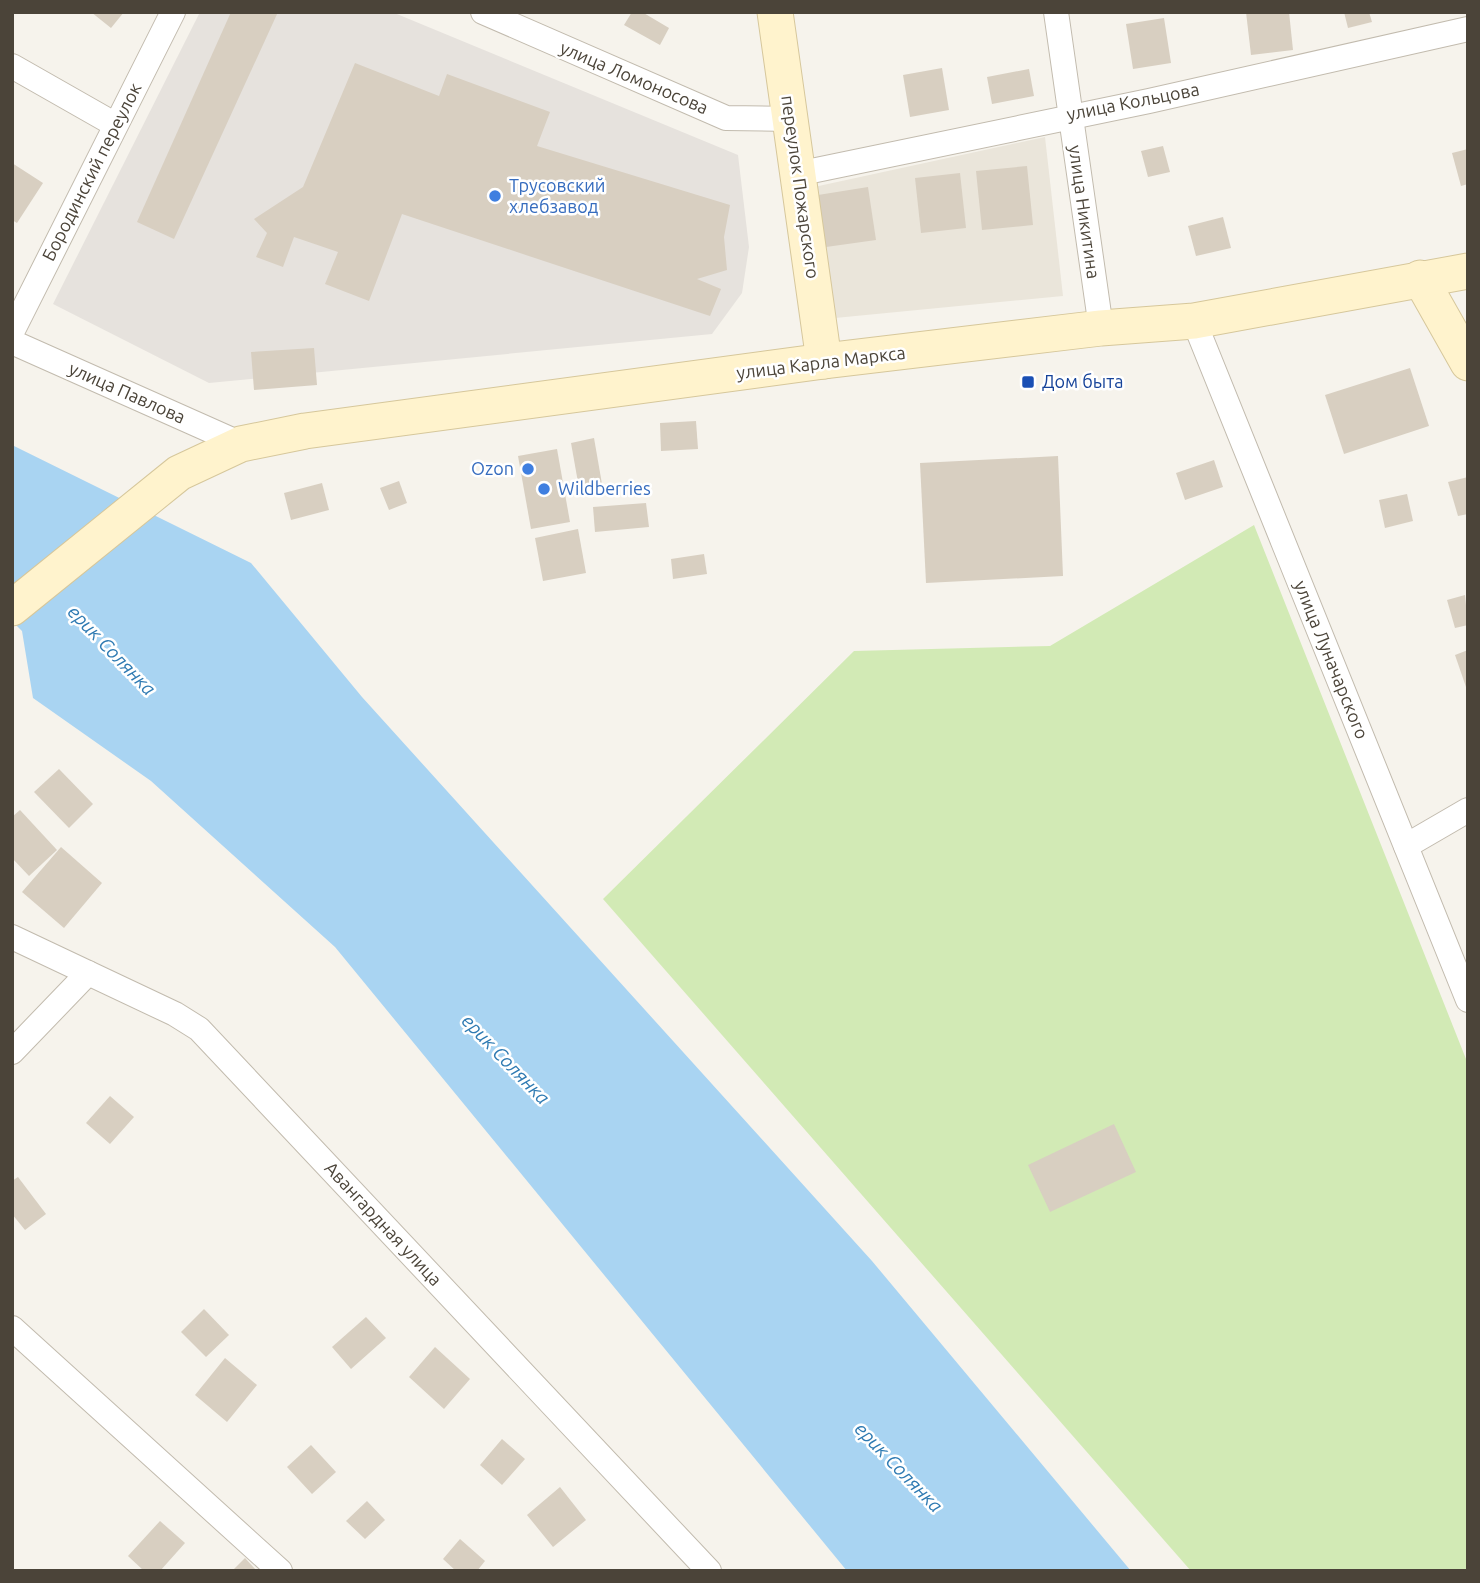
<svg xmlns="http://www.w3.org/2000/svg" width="1480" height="1583" viewBox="0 0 1480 1583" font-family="Ubuntu,sans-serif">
	<rect width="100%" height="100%" fill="#f6f3ec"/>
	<path fill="#eae5da" d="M1045,137l18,159 -228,22 -21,-131z"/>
	<path fill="#e6e2dd" d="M200,12h192l346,143 11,92 -7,46 -30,41 -503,49 -156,-79z"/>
	<path fill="#d2eab5" d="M1254,525l214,539v507h-277l-588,-672 251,-248 196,-5z"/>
	<path fill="#a9d4f2" d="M12,445l239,118 111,134 510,564 259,310h-284l-512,-624 -184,-166 -118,-83 -11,-67 -10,-10z"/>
	<g fill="#d8cfc1">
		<path d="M91,12h33l-13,16z"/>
		<path d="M231,12h47l-104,227 -37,-17z"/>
		<path d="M632,12h10l27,16 -9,17 -36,-20z"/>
		<path d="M1246,12h43l4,38 -42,5z"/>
		<path d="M1344,12h25l3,10 -24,6z"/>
		<path d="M1164,18l7,45 -38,6 -7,-45z"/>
		<path d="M355,63l84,33 8,-22 103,38 -13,34 193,59 -6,32 3,33 -30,9 24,10 -11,27 -308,-102 -33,87 -44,-17 13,-32 -44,-15 -11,30 -27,-10 11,-24 -13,-14 49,-32z"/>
		<path d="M942,68l7,42 -39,7 -7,-42z"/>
		<path d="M1029,69l5,27 -42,8 -5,-27z"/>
		<path d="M1163,146l7,26 -22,5 -7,-26z"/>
		<path d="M1468,149v35l-7,2 -9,-33z"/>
		<path d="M12,163l31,20 -26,40 -5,-3z"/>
		<path d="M1027,166l6,59 -51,5 -6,-59z"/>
		<path d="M960,173l6,55 -45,5 -6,-55z"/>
		<path d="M868,187l8,53 -50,7 -8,-52z"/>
		<path d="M1223,217l8,31 -35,8 -8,-30z"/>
		<path d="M314,348l3,37 -63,5 -3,-38z"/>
		<path d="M1410,368l19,58 -85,28 -19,-59z"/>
		<path d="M696,421l2,28 -37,2 -1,-28z"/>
		<path d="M594,438l8,46 -23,4 -8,-45z"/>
		<path d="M557,449l13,73 -39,7 -13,-73z"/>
		<path d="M1058,456l5,120 -137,7 -6,-120z"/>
		<path d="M1214,460l9,27 -38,13 -9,-27z"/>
		<path d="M1468,477v37l-10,2 -10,-34z"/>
		<path d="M399,481l8,22 -18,7 -9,-22z"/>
		<path d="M322,483l7,27 -38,10 -7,-27z"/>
		<path d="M1407,494l6,27 -28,7 -6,-28z"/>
		<path d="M646,503l3,24 -54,5 -2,-25z"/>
		<path d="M578,529l8,44 -43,8 -8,-43z"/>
		<path d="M704,554l3,20 -34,5 -2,-20z"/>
		<path d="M1465,595l3,30 -13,3 -8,-28z"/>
		<path d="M1468,650v40h-1l-12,-35z"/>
		<path d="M59,769l34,35 -24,24 -35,-36z"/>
		<path d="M20,810l37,40 -28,26 -17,-18v-41z"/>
		<path d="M61,847l41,36 -38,45 -42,-36z"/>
		<path d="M110,1096l24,21 -24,27 -24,-21z"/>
		<path d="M1114,1124l22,48 -86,40 -22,-47z"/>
		<path d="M18,1177l28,37 -21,16 -13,-16v-33z"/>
		<path d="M204,1309l25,26 -23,22 -25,-25z"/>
		<path d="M366,1317l20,21 -35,31 -19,-22z"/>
		<path d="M435,1347l35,32 -26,30 -35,-32z"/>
		<path d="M225,1358l32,27 -30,37 -32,-27z"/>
		<path d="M502,1439l23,20 -23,26 -22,-20z"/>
		<path d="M311,1445l25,27 -24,22 -25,-27z"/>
		<path d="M560,1487l26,33 -33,27 -26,-32z"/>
		<path d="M367,1501l18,19 -20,19 -19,-18z"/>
		<path d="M160,1521l25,22 -25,28h-16l-16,-15z"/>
		<path d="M460,1539l25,22 -8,10h-21l-13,-12z"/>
		<path d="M245,1558l12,13h-25z"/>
	</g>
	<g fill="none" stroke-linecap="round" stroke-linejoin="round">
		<g stroke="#c2bbae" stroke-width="26">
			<g id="street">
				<path d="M483,12l243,106 65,1"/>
				<path d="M1056,12l45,316"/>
				<path d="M12,66l102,58"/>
				<path d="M797,174l352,-73 319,-72"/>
				<path d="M1194,321l274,679"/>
				<path d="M12,332l161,-320"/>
				<path d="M12,342l229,102"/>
				<path d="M1406,846l62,-36"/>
				<path d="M12,937l163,77 24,15 510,542"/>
				<path d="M12,1052l76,-79"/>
				<path d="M12,1328l268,243"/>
			</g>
		</g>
		<g stroke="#d6c79b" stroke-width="37">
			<g id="secondary">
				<path d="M775,12l49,349"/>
				<path d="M1420,278l48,85"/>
				<path d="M12,608l167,-135 62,-29 64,-13 519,-70 277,-33 93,-7 274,-50"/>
			</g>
		</g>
		<use href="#street" stroke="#fff" stroke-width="24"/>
		<use href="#secondary" stroke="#fff3cd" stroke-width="35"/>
	</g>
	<g fill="#3f7fe0" stroke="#fff" stroke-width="2.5">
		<circle cx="495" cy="196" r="7"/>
		<circle cx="528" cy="469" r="7"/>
		<circle cx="544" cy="489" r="7"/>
	</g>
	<rect fill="#1a4fb4" stroke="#fff" stroke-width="2.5" x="1021" y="375" width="14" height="14" rx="3.5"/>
	<g text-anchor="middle" stroke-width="5" stroke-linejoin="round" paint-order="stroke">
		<g font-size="18" fill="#4b4439" stroke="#fff">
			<text transform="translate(634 78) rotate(23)" y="6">улица Ломоносова</text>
			<text transform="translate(1133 102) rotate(-11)" y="6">улица Кольцова</text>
			<text transform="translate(92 172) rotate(-63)" y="6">Бородинский переулок</text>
			<text transform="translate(800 187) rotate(82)" y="6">переулок Пожарского</text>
			<text transform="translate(1084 212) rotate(82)" y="6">улица Никитина</text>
			<text transform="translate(821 363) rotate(-7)" y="6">улица Карла Маркса</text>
			<text transform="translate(127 393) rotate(24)" y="6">улица Павлова</text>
			<text transform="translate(1331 660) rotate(68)" y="6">улица Луначарского</text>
			<text transform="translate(383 1224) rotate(47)" y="6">Авангардная улица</text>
		</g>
		<g font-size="18" fill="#366cbe" stroke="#fff" text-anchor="start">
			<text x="509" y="192">Трусовский<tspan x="509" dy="21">хлебзавод</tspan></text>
			<text x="514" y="475" text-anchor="end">Ozon</text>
			<text x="558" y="495">Wildberries</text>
		</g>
		<g font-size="18" fill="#164399" stroke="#fff" text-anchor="start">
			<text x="1042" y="388">Дом быта</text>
		</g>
		<g font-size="19" font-style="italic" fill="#2e7ab2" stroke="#fff">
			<text transform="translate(112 650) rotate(46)" y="7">ерик Солянка</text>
			<text transform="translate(506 1059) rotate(46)" y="7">ерик Солянка</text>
			<text transform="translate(899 1467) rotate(46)" y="7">ерик Солянка</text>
		</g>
	</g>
	<rect width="1480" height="1583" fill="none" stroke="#4b4439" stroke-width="28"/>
</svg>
